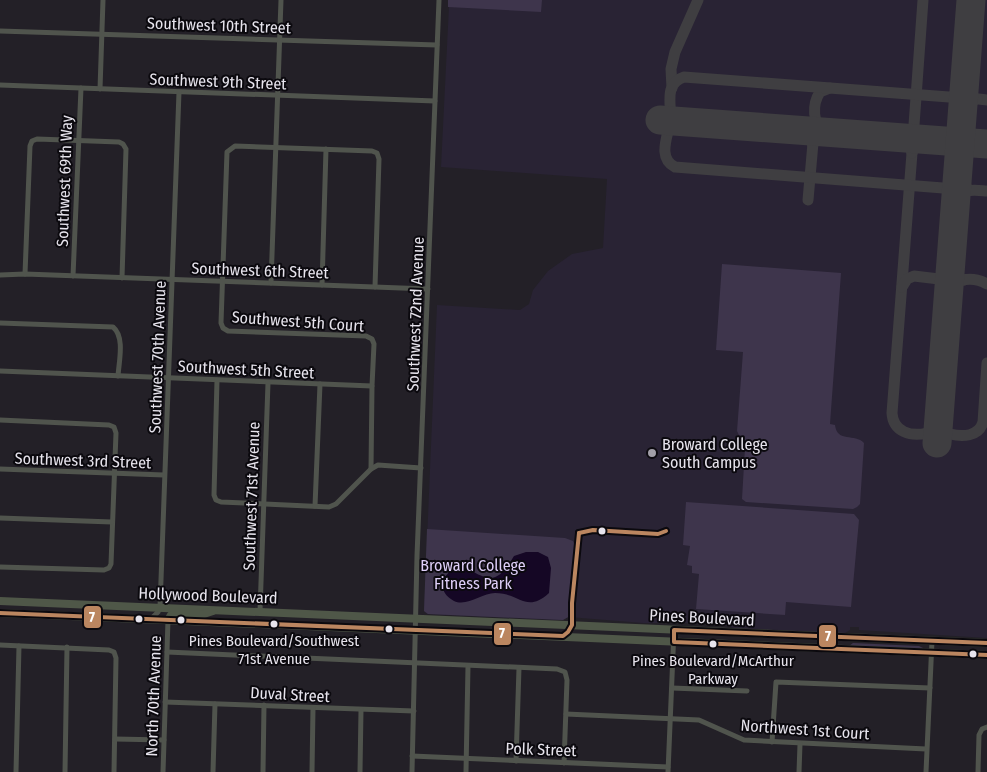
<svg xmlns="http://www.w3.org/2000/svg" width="987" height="772" viewBox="0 0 987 772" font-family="'Fira Sans Condensed',sans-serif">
	<rect width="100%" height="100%" fill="#232027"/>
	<path fill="#292334" d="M539,0h448v638l-128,-8v-3h-9v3l-5,3 -111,-5 -10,-3 -54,-3 -7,1h-20l-74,-6 -8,3 -134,-6 -3,-3 13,-306 83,5 9,-6 4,-14 15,-19 24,-17 31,-6 4,-69 -166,-12 8,-161z"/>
	<g fill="#3e354c">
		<path d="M448,0h94l-1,12 -93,-5z"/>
		<path d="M722,264l119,9 -11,151 5,1c2,18 20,8 29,18l-4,61 -3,3 -4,2 -107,-7 -4,-3 3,-51 -8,-17 6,-79 -27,-2z"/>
		<path d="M686,502l168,12 5,6 -8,87 -65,-5 -1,13 -89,-6 3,-35 -7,-1v-7l-5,-1 3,-19 -7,-1z"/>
		<path d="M427,529l138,9 8,3 2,5 -5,70 -7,4 -135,-6 -4,-3z"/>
		<path d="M853,643l66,3 4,2v2l-74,-4z"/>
	</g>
	<path fill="#150725" d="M526,552h12l10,5 3,11 -2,25c-23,21 -29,0 -54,0 -13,0 -28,14 -41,8 -20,-10 -11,-31 8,-36 27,17 35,20 52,-9z"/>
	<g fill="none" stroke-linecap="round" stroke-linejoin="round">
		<g stroke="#3f3e41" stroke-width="11">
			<path d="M923,0l-9,125 2,8 8,6 -9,6 -3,8 -20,260c1,19 19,24 35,20 4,0 8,-3 12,-3 3,1 7,3 11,4 12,3 29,3 33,-12l4,-59"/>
			<path d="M970,9l7,-9"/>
			<path d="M964,87c4,12 12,12 23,13"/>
			<path d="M672,88l-1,-19 4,-17 23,-52"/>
			<path d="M962,110l5,-7 10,-4"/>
			<path d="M802,130l8,7 3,8"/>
			<path d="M825,132c-13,-7 -13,-28 -5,-40l10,-4"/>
			<path d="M901,138l8,5 3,10"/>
			<path d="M957,176l4,9 9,5"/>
			<path d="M808,200l5,-57 5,-8 7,-3"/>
			<path d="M955,203l-3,-10 -9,-5 -268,-21c-18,-9 -7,-31 -5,-45 3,-14 -8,-38 14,-45l265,20 8,-2 7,-8"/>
			<path d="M955,203c5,-16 19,-13 32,-12"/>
			<path d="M950,266l4,9 10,5"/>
			<path d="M902,287l5,-8 7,-3 25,3 5,3 4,8"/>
			<path d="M948,290c8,-13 27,-13 39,-6"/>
		</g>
		<g stroke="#3f3e41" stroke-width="29">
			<path d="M660,120l327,24"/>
			<path d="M937,443l34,-443"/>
		</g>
		<g stroke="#50544d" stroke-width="5">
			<path d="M0,31l437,14"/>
			<path d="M0,85l435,16"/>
			<path d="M100,89l3,-89"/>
			<path d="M25,274l5,-128 2,-5 5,-2 82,3 4,2 3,5 -4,129"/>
			<path d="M0,275l25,-1 403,15"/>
			<path d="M73,276l8,-188"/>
			<path d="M271,283l10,-283"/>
			<path d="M322,285l4,-136"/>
			<path d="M0,323l113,4c12,10 6,34 5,49"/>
			<path d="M0,371l372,15"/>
			<path d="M217,380l-3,115 2,5 5,2 108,5 7,-3 35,-35 1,-83 2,-42 -2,-5 -6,-3 -138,-5 -5,-3 -2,-5 6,-171 8,-6 137,5 5,2 2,6 -4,128"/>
			<path d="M0,420l109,5 5,2 2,6 -5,131 -2,4 -5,2 -104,-3"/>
			<path d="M0,469l164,6"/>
			<path d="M371,469l7,-4 43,3"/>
			<path d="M315,506l5,-122"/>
			<path d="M0,518l112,4"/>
			<path d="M260,611l8,-228"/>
			<path d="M151,619l7,-7 2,-5 19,-515"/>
			<path d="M0,645l109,5 5,2 2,6 -2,114"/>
			<path d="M167,652l390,17 8,3 2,8 -3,83"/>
			<path d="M672,688l75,3"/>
			<path d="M165,702l249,9"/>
			<path d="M566,714l133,6 45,20 182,9"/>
			<path d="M115,739l49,1"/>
			<path d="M772,742l4,-60 154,6"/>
			<path d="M412,756l256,11"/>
			<path d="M516,761l3,-93"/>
			<path d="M16,772l3,-126"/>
			<path d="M65,772l2,-125"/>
			<path d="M163,772l5,-152"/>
			<path d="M213,772l2,-68"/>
			<path d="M263,772l1,-67"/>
			<path d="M312,772l1,-64"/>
			<path d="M360,772l1,-62"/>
			<path d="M412,772l5,-216 22,-556"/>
			<path d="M466,772l2,-106"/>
			<path d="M668,772l6,-142"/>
			<path d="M799,772l1,-28"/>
			<path d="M926,772l6,-131"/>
			<path d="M978,772l1,-37 3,-6 5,-2"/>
		</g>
		<g stroke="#4f5748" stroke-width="8">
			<path d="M0,601l987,42"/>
			<path d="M0,613l987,42"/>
			<path d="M168,620l3,-5h30l12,-4"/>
		</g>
		<g stroke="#0b090e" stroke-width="8">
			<g id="bus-1">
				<path d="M579,533l14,-3 65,4 8,-3"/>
				<path d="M0,613l563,23 5,-4 4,-7v-22l7,-70"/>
				<path d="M987,643l-313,-13v12l313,13"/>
			</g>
		</g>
		<use href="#bus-1" stroke="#bb8660" stroke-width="4"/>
	</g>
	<circle fill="#a29fa8" stroke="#0b090e" stroke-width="2" cx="652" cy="453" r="5"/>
	<g fill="#e7e4ed" stroke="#0b090e" stroke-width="2">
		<circle cx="602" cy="531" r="4.5"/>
		<circle cx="139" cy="619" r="4.5"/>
		<circle cx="181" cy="620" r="4.5"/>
		<circle cx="274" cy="624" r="4.5"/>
		<circle cx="389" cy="629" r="4.5"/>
		<circle cx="713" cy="644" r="4.5"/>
		<circle cx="973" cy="654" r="4.5"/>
	</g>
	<g text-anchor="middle" stroke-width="4" stroke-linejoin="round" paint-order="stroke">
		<g font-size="15" fill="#e7e4ed" stroke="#0b090e">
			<text x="274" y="646">Pines Boulevard/Southwest<tspan x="274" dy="18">71st Avenue</tspan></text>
			<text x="713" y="666">Pines Boulevard/McArthur<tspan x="713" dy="18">Parkway</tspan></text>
		</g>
		<g font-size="16" fill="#e7e4ed" stroke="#0b090e">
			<text transform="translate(219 25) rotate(2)" y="6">Southwest 10th Street</text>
			<text transform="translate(218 81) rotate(2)" y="6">Southwest 9th Street</text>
			<text transform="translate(64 181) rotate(-88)" y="6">Southwest 69th Way</text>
			<text transform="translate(260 270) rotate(2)" y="6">Southwest 6th Street</text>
			<text transform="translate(415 314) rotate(-88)" y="6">Southwest 72nd Avenue</text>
			<text transform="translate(298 321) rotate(4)" y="6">Southwest 5th Court</text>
			<text transform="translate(157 357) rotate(-88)" y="6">Southwest 70th Avenue</text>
			<text transform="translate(246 369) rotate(3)" y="6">Southwest 5th Street</text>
			<text transform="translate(83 460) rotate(2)" y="6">Southwest 3rd Street</text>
			<text transform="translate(251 496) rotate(-88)" y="6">Southwest 71st Avenue</text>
			<text transform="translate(208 595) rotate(2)" y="6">Hollywood Boulevard</text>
			<text transform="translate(702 617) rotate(3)" y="6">Pines Boulevard</text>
			<text transform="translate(290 694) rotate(3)" y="6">Duval Street</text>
			<text transform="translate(153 696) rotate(-88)" y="6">North 70th Avenue</text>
			<text transform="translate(805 729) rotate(4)" y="6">Northwest 1st Court</text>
			<text transform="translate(541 749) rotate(2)" y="6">Polk Street</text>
		</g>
		<g font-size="16" fill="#e7e4ed" stroke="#0b090e" text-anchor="start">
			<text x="662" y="450">Broward College<tspan x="662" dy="18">South Campus</tspan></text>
		</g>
		<g font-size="16" fill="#decff8" stroke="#0b090e">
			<text x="473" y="571">Broward College<tspan x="473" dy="18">Fitness Park</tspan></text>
		</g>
	</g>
	<g stroke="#0b090e" stroke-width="2">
		<rect x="83" y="605" width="19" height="24" rx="5" fill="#bb8660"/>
		<rect x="493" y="622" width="19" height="24" rx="5" fill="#bb8660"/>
		<rect x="818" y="624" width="19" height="24" rx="5" fill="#bb8660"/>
	</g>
	<g font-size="14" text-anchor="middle" font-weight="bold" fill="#fff">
		<text x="92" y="622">7</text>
		<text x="502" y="638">7</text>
		<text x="828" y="641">7</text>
	</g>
</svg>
